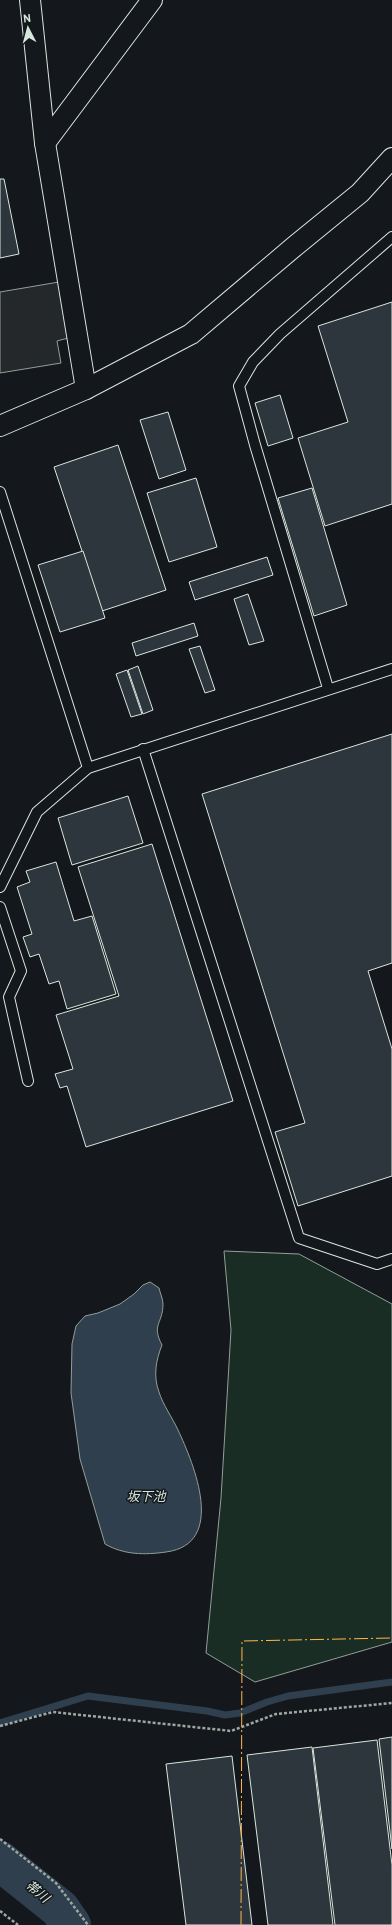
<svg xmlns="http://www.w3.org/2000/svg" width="392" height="1925" viewBox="0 0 392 1925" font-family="Overpass,'Noto Sans JP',sans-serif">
	<rect width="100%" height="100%" fill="#14181c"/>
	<path fill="#1a2d24" stroke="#939e99" d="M224,1251l75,3 93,50v338l-137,40 -49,-29 15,-155 10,-168z"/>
	<path fill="#24282b" stroke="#939e99" d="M59,282l9,56 -11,3 4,22 -61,10v-81z"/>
	<path fill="#2f3f4d" stroke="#939e99" d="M150,1282l9,6c1,5 4,11 4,16 0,20 -12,20 -1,41 -6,15 -9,31 -3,47 4,13 13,25 19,38 16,34 49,114 -12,122 -21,3 -42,3 -61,-8l-25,-85 -9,-66 1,-49 4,-18 9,-10 13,-3 22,-9 14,-10 9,-9z"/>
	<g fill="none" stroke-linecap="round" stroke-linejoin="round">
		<path stroke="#2f3f4d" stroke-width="7" d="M0,1723l88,-27 119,15 18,4 15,-2 27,-11 21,-6 104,-14"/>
		<path stroke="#2f3f4d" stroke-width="40" d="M0,1861l60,48 11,16"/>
	</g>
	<g fill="#2c363c" stroke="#d8e6dc">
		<path d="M0,179h4l15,75 -19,4z"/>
		<path d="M392,302v202l-67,22 -27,-88 50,-16 -30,-96z"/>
		<path d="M280,395l13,43 -25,8 -13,-43z"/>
		<path d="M168,412l18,58 -27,9 -19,-59z"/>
		<path d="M118,445l48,145 -64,21 -48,-144z"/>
		<path d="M196,478l21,69 -48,15 -22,-69z"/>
		<path d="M312,488l35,117 -33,11 -36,-118z"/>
		<path d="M83,551l22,67 -45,14 -22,-67z"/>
		<path d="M267,557l6,18 -78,25 -6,-18z"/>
		<path d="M248,594l16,47 -15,4 -15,-46z"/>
		<path d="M194,623l4,13 -62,20 -4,-13z"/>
		<path d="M200,646l15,44 -10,3 -16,-44z"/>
		<path d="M138,666l15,44 -10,4 -15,-44z"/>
		<path d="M127,670l15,44 -11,3 -15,-43z"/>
		<path d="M392,734v229l-24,8 24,78v127l-94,30 -23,-74 30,-9 -103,-329z"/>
		<path d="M128,796l15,47 -71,22 -14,-47z"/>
		<path d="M152,844l81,257 -147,46 -19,-61 -7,2 -5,-14 18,-5 -17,-54 63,-19 -41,-129z"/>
		<path d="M56,862l18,59 18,-5 24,78 -49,15 -8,-28 -10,3 -10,-30 -9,3 -7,-20 9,-3 -15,-47 13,-5 -4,-11z"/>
		<path d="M392,1737v112l-13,-110z"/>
		<path d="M377,1740l15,125v60h-57l-22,-177z"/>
		<path d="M312,1747l21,178h-65l-21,-170z"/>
		<path d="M232,1756l20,169h-66l-20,-161z"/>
	</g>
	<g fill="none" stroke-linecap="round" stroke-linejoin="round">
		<g stroke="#d8e6dc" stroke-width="12">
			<g id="lane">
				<path d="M0,492l88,276"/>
				<path d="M328,688l-73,-243 -16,-59 14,-24 27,-28 112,-97"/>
				<path d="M143,749l156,489 78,26 15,-5"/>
				<path d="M0,887l37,-75 51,-44 304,-99"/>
				<path d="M0,907l21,64 -12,26 19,84"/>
			</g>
		</g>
		<g stroke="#d8e6dc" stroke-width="22">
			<g id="street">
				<path d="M30,0l15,143 41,246"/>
				<path d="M45,143l107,-143"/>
				<path d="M0,426l86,-37 105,-55 104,-88 65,-53 32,-35"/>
			</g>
		</g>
		<g stroke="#9da8a2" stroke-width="2.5" stroke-dasharray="3 2" stroke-linecap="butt">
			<path d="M0,1726l53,-14 178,19 45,-17 116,-11"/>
			<path d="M0,1839l56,44 32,42"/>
			<path d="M0,1911l18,14"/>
		</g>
		<use href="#lane" stroke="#14181c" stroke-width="10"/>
		<use href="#street" stroke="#14181c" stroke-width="20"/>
		<path stroke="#ffb74d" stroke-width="1" stroke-dasharray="14 3 2 3" stroke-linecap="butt" d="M241,1925l1,-284 150,-3"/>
	</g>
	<g text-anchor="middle" stroke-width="3" stroke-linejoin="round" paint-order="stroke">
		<g font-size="13" font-style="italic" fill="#d8e6dc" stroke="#14181c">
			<text x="146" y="1501">坂下池</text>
			<text transform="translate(38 1891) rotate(39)" y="5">帯川</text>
		</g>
	</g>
	<g transform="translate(28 28) rotate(354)" stroke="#14181c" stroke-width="3" paint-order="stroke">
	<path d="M0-3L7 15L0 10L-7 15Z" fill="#d8e6dc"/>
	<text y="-6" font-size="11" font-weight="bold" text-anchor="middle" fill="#d8e6dc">N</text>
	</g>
</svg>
